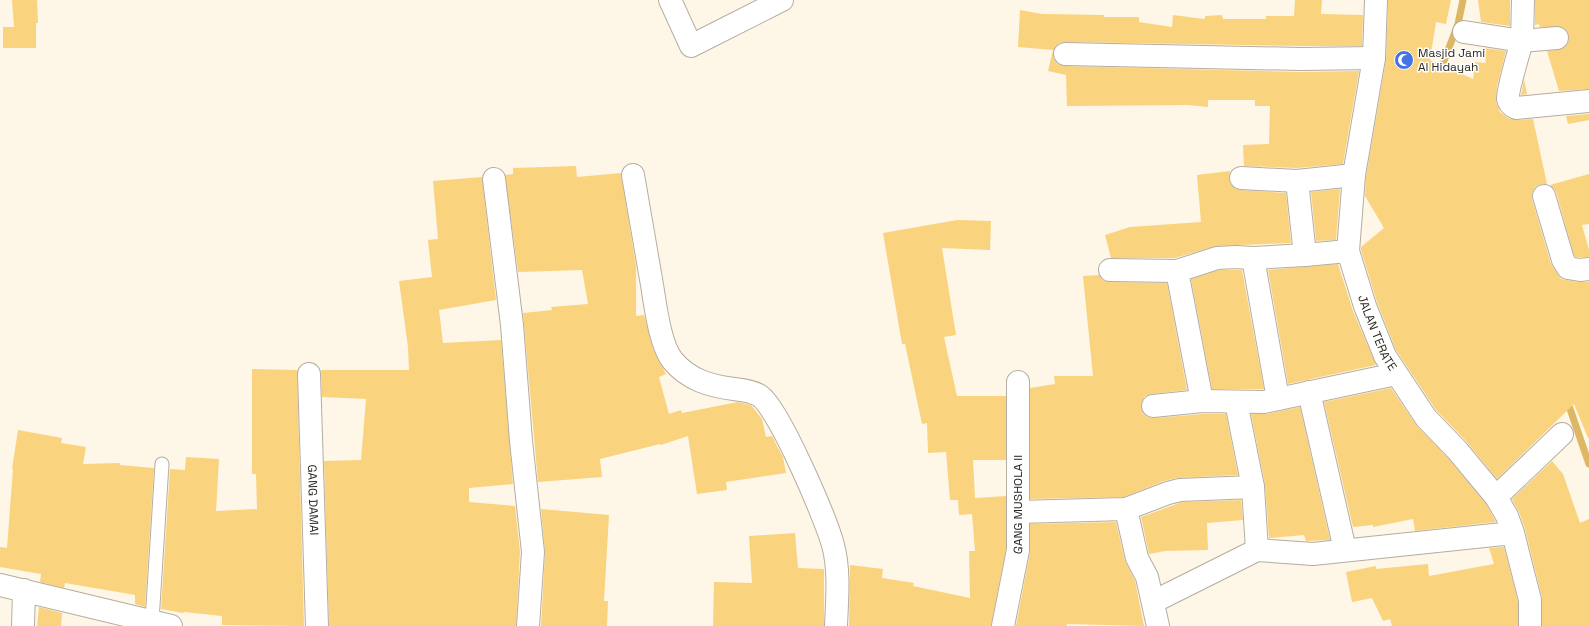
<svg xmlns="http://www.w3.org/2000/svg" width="1589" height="626" viewBox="0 0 1589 626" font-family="'Space Grotesk',sans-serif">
	<rect width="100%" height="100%" fill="#fef6e7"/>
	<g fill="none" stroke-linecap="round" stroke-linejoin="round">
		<g stroke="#deb764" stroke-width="7">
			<path d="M1439,74l19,-50 5,-24"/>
			<path d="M1567,400l22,64"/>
		</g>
	</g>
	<g fill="#fad37f">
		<path d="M12,0h25l1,23h-2v25h-33v-21h11z"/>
		<path d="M1295,0h27l-1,14 42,1 -1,31h-61l-236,-4 -6,1 -4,4 -2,7 1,6 4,4 7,2 236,6 58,-1 -16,93 -46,4 -53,-2 -1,-21 26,-1 1,-38h-15v-6h-47v7l-20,-2 -121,1 -1,-31 -18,-4 5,-21 -35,-3 2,-37 22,4 62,1v2h35v5l33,5 1,-12 32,4v-3l17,-1 1,4h43v-3h28z"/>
		<path d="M1388,0h63l-5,24 -10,-2 -6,38 43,19 2,-17 11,1 -2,-15 22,3 -9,35 -1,16 4,10 10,7 7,1 16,-1 14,65h-6l-6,3 -3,6v6l19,65 10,15 17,3h11v156h-1l-14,-34 -77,75 -31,-38 -30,-31 -40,-60 -19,-48 -16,-52v-3l23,-19 -19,-32 1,-19 20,-117z"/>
		<path d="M1478,0h32v26l-29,-4z"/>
		<path d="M1535,0h54v89l-30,2 -12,-40 17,-3 4,-5 1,-6 -2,-6 -5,-4h-22l-1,-3 -4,1z"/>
		<path d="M1524,79l3,15 -6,1 1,-4z"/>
		<path d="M1589,114v6l-21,4 -2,-8z"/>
		<path d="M576,166l1,11 44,-4 15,93v50l8,-1 9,34 13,25 -7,3 10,37 12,-4 1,3 56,-11 13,3 11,14 4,18 6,-1 6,12 5,9 3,16 -60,9 1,8 -30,4 -9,-58 -27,9 -1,-1 -60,15 2,18 -64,5 -15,-169 29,-3 -1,-3 37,-3 -6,-34 -64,2 -13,-97 8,-1v-6z"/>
		<path d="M1230,171l-1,6 1,6 5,6 5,1 46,3 5,50 -75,3 -41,12h-64l-6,-23 25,-8 71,-5 -4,-47z"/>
		<path d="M1589,174v50l-7,1 7,25v7h-13l-2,-2 -18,-63 -6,-7z"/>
		<path d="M482,177l14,123 -57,10 4,33 58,-3 12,144 -44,4v14l46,4 5,46 -4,74h-187l-5,-165 37,-1 5,-61 -44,-2 -1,-27h88l-1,-23 -9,-66 33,-4 -4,-37 10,-1 -5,-58z"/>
		<path d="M1340,189l-4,51 -20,1 -5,-49z"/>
		<path d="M957,220l34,1 -1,29 -48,-2 14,87 -12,2 13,59h49v64h-33l2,38 31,-2v53l-15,77h-142l1,-61 33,4 -1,9 32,5 -1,3 57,12 -1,-47h6l-3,-37 -13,1 -1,-15h-8l-4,-48 -18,1 -1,-30 -5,1 -17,-80h-3l-19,-111z"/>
		<path d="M1338,264l15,47 23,54 -88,19 -20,-114z"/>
		<path d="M1219,270h23l22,119h-52l-21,-110z"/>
		<path d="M1099,275l4,5 7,2 57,1 20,107 -36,4 -6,2 -3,5 -1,7 2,6 5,3 6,1 49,-4h23l12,61 -61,3 -13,3 -40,16 -94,2v-111l25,-4 -1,-8h39l-10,-100z"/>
		<path d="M252,369l45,1 7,256 -82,-1v-9l-38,-4 -1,1 -22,-4 9,-140 15,1 1,-13 33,2 -3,52 41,-2 -1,-35h-4z"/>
		<path d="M1391,388l25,37 32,33 38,46 10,18 -81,9 -2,-12 -40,8v-2l-20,2 -29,-125z"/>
		<path d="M1300,407l30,133 -24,1 -2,-6 -35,3 -4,-53 -14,-71h16z"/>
		<path d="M18,430l44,8 -1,5 25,4 -3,17 37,-1v2l34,3 -9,139 -10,-3v-9l-70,-12 -1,5 -24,-6 1,-8 -41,-7v-20l7,1 6,-79h-1z"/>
		<path d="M1552,461l11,13 17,49 9,-4v107h-47v-29l-17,-68 -6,-17 -7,-13z"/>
		<path d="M1241,500l2,20 -36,3 1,27 -43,1 -16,3 -8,-37 41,-15z"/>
		<path d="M541,509l68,6 -5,86h4l-1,25h-66l4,-73z"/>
		<path d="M1116,522l9,39 10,20 9,45 -77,-2v2h-51l14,-74v-28z"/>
		<path d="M795,533l3,35 26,1v57h-111l1,-44 38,1 -3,-47z"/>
		<path d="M1504,547l14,55v24h-126l-2,-7 -7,2 -11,-23 -20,4 -6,-30 30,-6v3l52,-5 1,12 65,-12 -5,-16z"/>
		<path d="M39,607l23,6 -1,13h-24z"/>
	</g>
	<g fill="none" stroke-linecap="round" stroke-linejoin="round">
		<g stroke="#b5ad9f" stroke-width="15">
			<path id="lane" d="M152,621l10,-157"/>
		</g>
		<g stroke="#b5ad9f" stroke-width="24">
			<g id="street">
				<path d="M670,0l21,46 91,-46"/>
				<path id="s1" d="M1376,0l-2,58 -20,117 -6,76 17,55 20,50 41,62 31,32 39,47 11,19 6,17 17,67v26"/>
				<path d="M1464,32l58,9 1,-41"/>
				<path d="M1557,38l-35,3c-3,11 -15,50 -14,58 1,5 4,7 8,9l73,-7"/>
				<path d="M1065,54l236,5 73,-1"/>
				<path d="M633,175c6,35 12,69 18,104 4,22 8,65 22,82 16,19 37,25 61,28 8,1 19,2 26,7 19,13 66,123 73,149 7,26 4,54 3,81"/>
				<path d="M1241,178l56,3 57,-6"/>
				<path d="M494,179l18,146 9,116 12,111 -5,74"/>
				<path d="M1297,181l8,74"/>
				<path d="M1544,196l19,64 5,8 12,2 9,-1"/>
				<path d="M1253,258l25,141"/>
				<path d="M1110,270l67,1 40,-13 19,-1 17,1 52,-3 43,-4"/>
				<path d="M1177,271l25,130"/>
				<path id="s2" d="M309,374l8,252"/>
				<path d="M1309,392l36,158"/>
				<path d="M1236,402l17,85 4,63"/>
				<path d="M1153,406l49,-5 62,1 132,-28"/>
				<path d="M1496,497l66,-63"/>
				<path d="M1126,509l11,49 10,19 11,49"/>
				<path d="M1018,512l108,-3 42,-16 12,-3 73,-3"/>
				<path d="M1153,602l104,-52 56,4 200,-21"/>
				<path d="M23,626l1,-36"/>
				<path id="s3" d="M1003,626l15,-76v-168"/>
			</g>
		</g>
		<g stroke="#b5ad9f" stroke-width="24">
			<path id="secondary" d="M0,585l171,41"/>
		</g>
		<use href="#lane" stroke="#fff" stroke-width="13"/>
		<use href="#street" stroke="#fff" stroke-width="22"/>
		<use href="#secondary" stroke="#fff" stroke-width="22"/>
	</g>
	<defs>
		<g id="mosque-disc" transform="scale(1)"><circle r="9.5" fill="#4572e4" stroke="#fff"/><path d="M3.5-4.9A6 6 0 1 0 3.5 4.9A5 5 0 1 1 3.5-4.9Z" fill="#fff"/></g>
	</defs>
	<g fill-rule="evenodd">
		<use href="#mosque-disc" x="1404" y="60"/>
	</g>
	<g text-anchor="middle" stroke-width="3" stroke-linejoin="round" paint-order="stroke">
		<g font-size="12" fill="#2a2822" stroke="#fff" text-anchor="start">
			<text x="1418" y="57">Masjid Jami<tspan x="1418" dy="14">Al Hidayah</tspan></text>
		</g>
		<g font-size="12" fill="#2a2822" stroke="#fff">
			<text dy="4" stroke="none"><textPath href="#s1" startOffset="340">JALAN TERATE</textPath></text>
			<text dy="4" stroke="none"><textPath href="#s2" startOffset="126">GANG DAMAI</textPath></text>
			<text dy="4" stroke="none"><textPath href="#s3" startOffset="123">GANG MUSHOLA II</textPath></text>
		</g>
	</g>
</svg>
